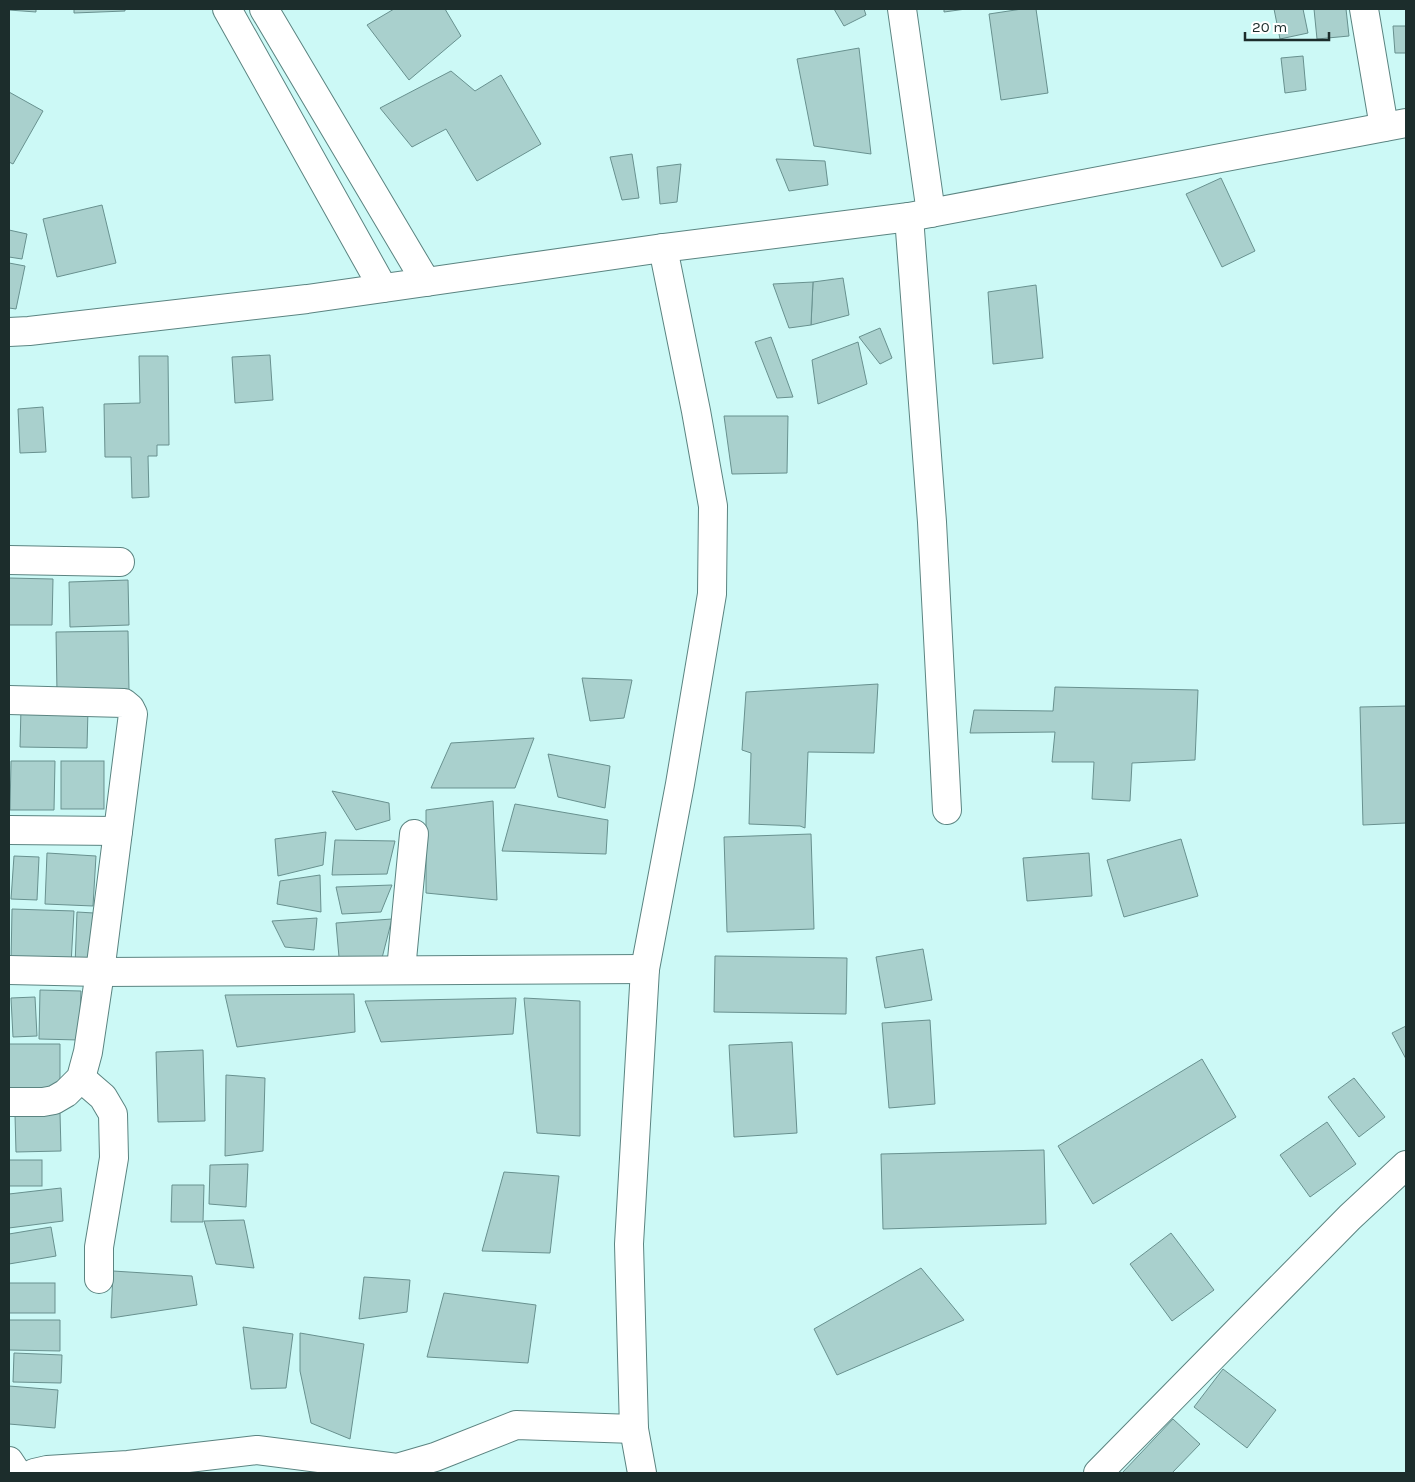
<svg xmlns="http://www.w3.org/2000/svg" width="1415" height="1482" viewBox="0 0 1415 1482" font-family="Karla,sans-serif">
	<rect width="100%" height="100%" fill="#ccf9f6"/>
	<g fill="#a9d0cd" stroke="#68918f">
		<path d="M9,9h27v3l-27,-2z"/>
		<path d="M74,9h51v2l-51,2z"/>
		<path d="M394,9h51l16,27 -52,44 -42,-55z"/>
		<path d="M834,9h30l2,6 -22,11z"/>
		<path d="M944,9h22l-22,3z"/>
		<path d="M1022,9h14l12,84 -47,7 -12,-86z"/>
		<path d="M1274,9h29l5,24 -28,6z"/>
		<path d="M1314,9h32l3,27 -32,3z"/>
		<path d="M1393,26h13v27h-11z"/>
		<path d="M859,48l12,106 -57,-8 -17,-87z"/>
		<path d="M1303,56l3,34 -21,3 -4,-35z"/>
		<path d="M451,71l24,20 26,-16 40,69 -64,37 -31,-52 -34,18 -32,-39z"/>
		<path d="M9,92l34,19 -30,53 -4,-2z"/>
		<path d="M632,154l7,44 -17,2 -12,-43z"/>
		<path d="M776,159l49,2 3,24 -39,6z"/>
		<path d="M681,164l-4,38 -17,2 -3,-37z"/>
		<path d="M1221,178l34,73 -33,16 -36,-73z"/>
		<path d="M102,205l14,58 -59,14 -14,-58z"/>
		<path d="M9,230l18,4 -5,25 -13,-2z"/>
		<path d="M9,263l16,3 -9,43 -7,-1z"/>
		<path d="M843,278l6,37 -38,10 2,-43z"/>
		<path d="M813,282l-2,43 -22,3 -16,-44z"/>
		<path d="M1036,285l7,73 -50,6 -5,-72z"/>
		<path d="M880,328l12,30 -12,6 -21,-27z"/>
		<path d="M771,337l22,60 -16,1 -22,-56z"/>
		<path d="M858,342l9,42 -49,20 -6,-44z"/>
		<path d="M270,355l3,45 -38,3 -3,-46z"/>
		<path d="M139,356h29l1,89h-12v11h-9l1,41 -17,1 -1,-41h-26l-1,-53 36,-1z"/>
		<path d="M43,407l3,45 -26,1 -2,-44z"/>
		<path d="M724,416h64l-1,57 -55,1z"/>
		<path d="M9,578l44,1 -1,46h-43z"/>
		<path d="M128,580l1,45 -59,2 -1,-45z"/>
		<path d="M128,631l1,60 -72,2 -1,-61z"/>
		<path d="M582,678l50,2 -8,38 -34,3z"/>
		<path d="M878,684l-4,69 -66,-1 -3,76 -5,-2 -51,-2 2,-71 -9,-3 4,-58z"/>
		<path d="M1055,687l143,3 -3,70 -63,3 -2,38 -38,-2 2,-37h-42l3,-30 -85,1 4,-23 79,1z"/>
		<path d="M1406,706v117l-43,2 -3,-118z"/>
		<path d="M21,708l67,1 -1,39 -67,-1z"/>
		<path d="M534,738l-19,50h-84l20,-45z"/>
		<path d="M548,754l62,12 -5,42 -47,-11z"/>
		<path d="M11,761h44l-1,49h-44z"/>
		<rect x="61" y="761" width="43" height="48"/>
		<path d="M332,791l57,12 1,17 -34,10z"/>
		<path d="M493,801l4,99 -71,-7v-83z"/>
		<path d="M515,804l93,16 -2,34 -104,-3z"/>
		<path d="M326,832l-3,33 -45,11 -3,-37z"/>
		<path d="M811,834l3,95 -87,3 -3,-95z"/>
		<path d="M1181,839l17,57 -74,21 -17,-57z"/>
		<path d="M335,840l60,1 -8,33 -55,1z"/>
		<path d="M47,853l49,3 -3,50 -48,-2z"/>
		<path d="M1089,853l3,43 -65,5 -4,-43z"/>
		<path d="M14,856l25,1 -2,43 -26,-1z"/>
		<path d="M320,875l1,37 -44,-8 3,-23z"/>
		<path d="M392,885l-11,27 -39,2 -6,-27z"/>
		<path d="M12,909l62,2 -3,53 -60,-2z"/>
		<path d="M77,912l17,1 -3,53h-16z"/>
		<path d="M317,918l-3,32 -29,-3 -13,-26z"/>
		<path d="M392,919l-10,39 -43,-1 -3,-34z"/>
		<path d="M923,949l9,51 -47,8 -9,-51z"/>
		<path d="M715,956l132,2 -1,56 -132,-2z"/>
		<path d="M40,990l41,1 -2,49 -40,-1z"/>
		<path d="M354,994l1,38 -118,15 -12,-52z"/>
		<path d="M35,997l2,39 -24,1 -2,-39z"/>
		<path d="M516,998l-3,36 -132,8 -16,-41z"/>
		<path d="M524,998l56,3v135l-43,-3z"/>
		<path d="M930,1020l5,84 -46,4 -7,-85z"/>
		<path d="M1406,1026v33l-14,-26z"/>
		<path d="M792,1042l5,91 -63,4 -5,-92z"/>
		<path d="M9,1044h51v48l-51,1z"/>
		<path d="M203,1050l2,71 -47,1 -2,-70z"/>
		<path d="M1202,1059l34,58 -143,87 -35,-58z"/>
		<path d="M226,1075l39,3 -2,73 -38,5z"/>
		<path d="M1354,1078l31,39 -26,20 -31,-40z"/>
		<path d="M60,1113l1,38 -45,1 -1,-37z"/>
		<path d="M1327,1122l29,42 -46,33 -30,-42z"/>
		<path d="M1044,1150l2,74 -163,5 -2,-75z"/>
		<rect x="9" y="1160" width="33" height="26"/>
		<path d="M248,1164l-2,43 -37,-3 1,-39z"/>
		<path d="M504,1172l55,4 -9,77 -68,-2z"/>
		<path d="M172,1185h32l-1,37h-32z"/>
		<path d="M61,1188l2,33 -54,7v-34z"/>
		<path d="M244,1220l10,48 -38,-4 -12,-43z"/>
		<path d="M51,1227l5,29 -47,8v-30z"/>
		<path d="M1171,1233l43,57 -42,31 -42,-57z"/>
		<path d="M921,1268l43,52 -127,55 -23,-46z"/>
		<path d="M113,1271l79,5 5,29 -86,13z"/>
		<path d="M364,1277l46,3 -3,32 -48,7z"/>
		<rect x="9" y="1283" width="46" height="30"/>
		<path d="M444,1293l92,12 -8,58 -101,-6z"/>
		<path d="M9,1320h51v31l-51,-1z"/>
		<path d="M243,1327l50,7 -7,54 -35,1z"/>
		<path d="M300,1333l64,11 -14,95 -39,-16 -11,-52z"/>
		<path d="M14,1353l48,2 -1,28 -48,-1z"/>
		<path d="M1223,1369l53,41 -29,38 -53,-41z"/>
		<path d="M9,1386l49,4 -3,38 -46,-4z"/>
		<path d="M1173,1419l27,25 -28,29h-50z"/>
	</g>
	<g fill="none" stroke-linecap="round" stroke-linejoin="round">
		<g stroke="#5b8481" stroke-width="30">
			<g id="minor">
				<path d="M902,9l29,204"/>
				<path d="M1364,9l20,118"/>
				<path d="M909,217l23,305 15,288"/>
				<path d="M9,332l20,-1 278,-32 119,-17"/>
				<path d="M9,560l111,2"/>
				<path d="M9,700l115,3 6,5 3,6 -33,258 -12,80 -7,26 -15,15 -12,7 -11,2h-34"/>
				<path d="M9,830l109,1"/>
				<path d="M9,970l91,2 545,-3"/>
				<path d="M401,970l13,-136"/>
				<path d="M81,1078l22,19 10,17 1,44 -15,89v32"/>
				<path d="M9,1461l8,12"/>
				<path d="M34,1473l13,-3 81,-5 129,-15 140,18 38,-11 81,-32 118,4"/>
				<path d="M642,1473l-8,-44 -5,-185 16,-275 35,-185 32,-190 1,-88 -17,-95 -33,-163"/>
				<path d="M1098,1473l252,-256 56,-52"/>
			</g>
		</g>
		<g stroke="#5b8481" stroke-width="30">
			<g id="tertiary">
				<path d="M227,9l156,279"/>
				<path d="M264,9l162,273 237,-34 246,-31 497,-94"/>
			</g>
		</g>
		<use href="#minor" stroke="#fff" stroke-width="28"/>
		<use href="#tertiary" stroke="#fff" stroke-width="28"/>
	</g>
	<rect width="1415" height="1482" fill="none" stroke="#1c2d2c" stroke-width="20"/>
	<path d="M1245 32v8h84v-8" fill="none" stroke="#1c2d2c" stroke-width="2.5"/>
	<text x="1252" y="32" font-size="15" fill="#1c2d2c" stroke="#ffffff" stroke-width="4" paint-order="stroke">20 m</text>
</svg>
